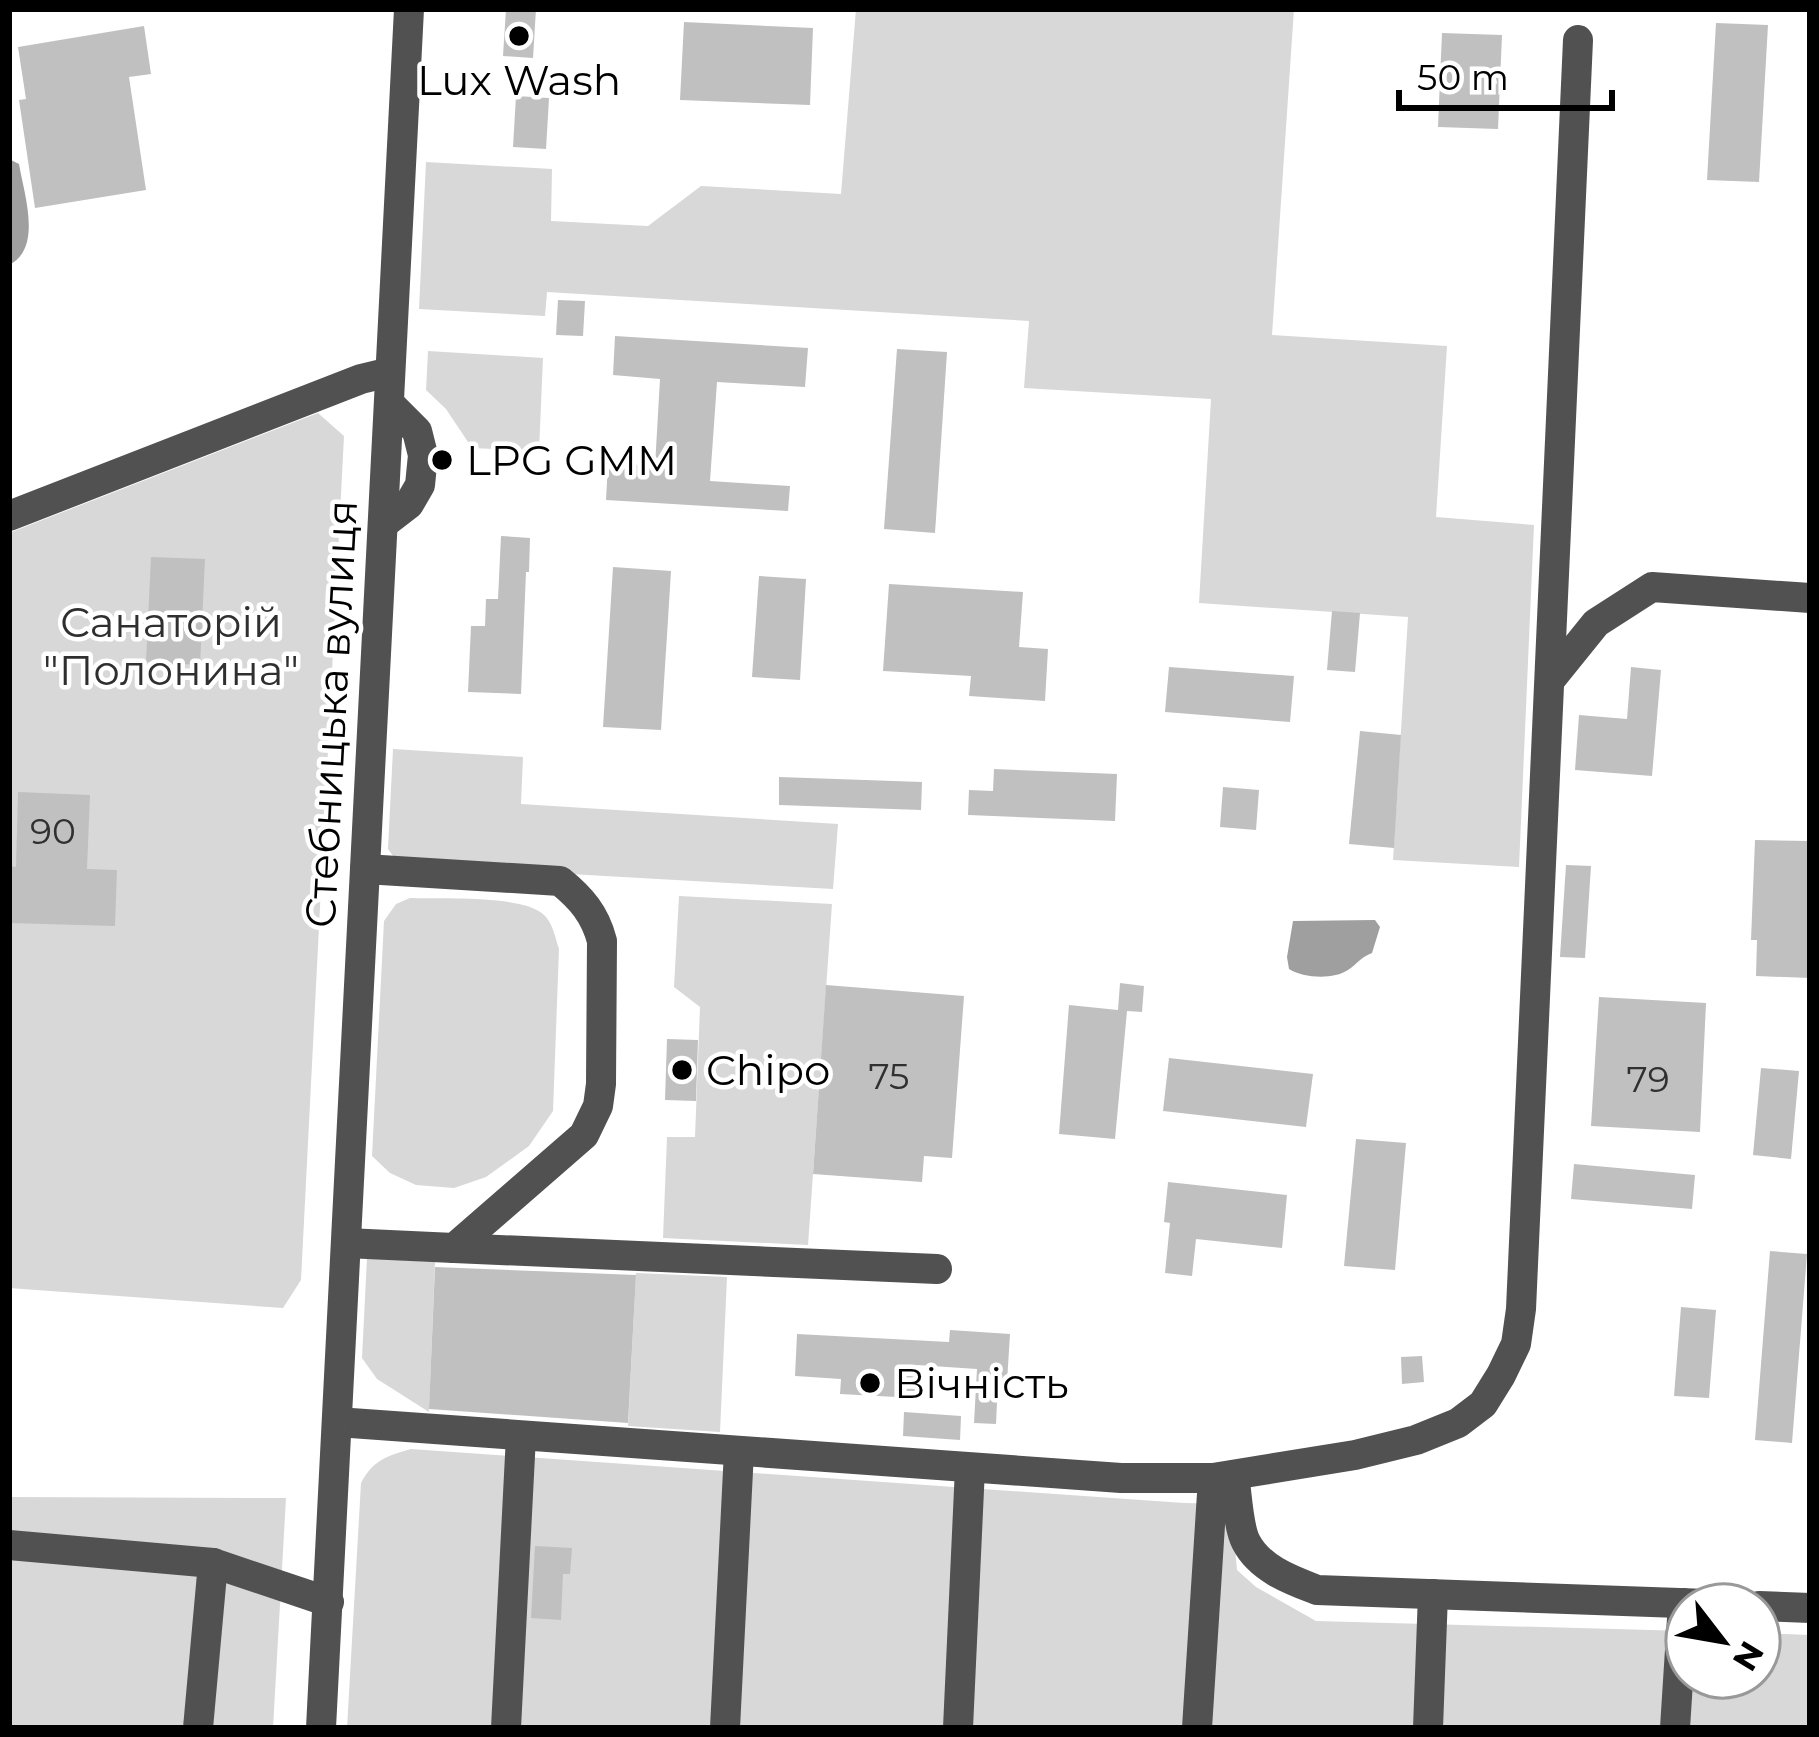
<svg xmlns="http://www.w3.org/2000/svg" width="1819" height="1737" viewBox="0 0 1819 1737" font-family="Montserrat,sans-serif">
	<rect width="100%" height="100%" fill="#fff"/>
	<g fill="#d8d8d8">
		<path d="M856,9h438l-22,326 175,11 -11,171 98,8 -15,342 -126,-7 15,-243 -209,-14 12,-204 -187,-11 5,-67 -482,-29 -2,24 -126,-7 7,-147 126,7 -1,52 97,5 53,-40 140,8z"/>
		<path d="M428,351l115,7 -4,93 -67,-3 -26,-39 -20,-19z"/>
		<path d="M318,413l26,23 -43,844 -18,28 -274,-20v-755z"/>
		<path d="M393,749l130,8 -2,47 317,20 -5,65 -421,-24 -19,-9 -5,-7z"/>
		<path d="M679,896l153,8 -24,341 -145,-7 4,-101h28l5,-130 -26,-20z"/>
		<path d="M410,898c30,1 112,-3 133,16 10,9 12,23 16,35l-6,162 -24,35 -43,31 -32,11 -38,-3 -26,-12 -18,-17 12,-235 12,-17z"/>
		<path d="M367,1258l68,4 -6,150 -52,-33 -15,-21z"/>
		<path d="M636,1273l91,4 -7,155 -92,-6z"/>
		<path d="M411,1449l773,54 47,1 6,66 19,17 60,34 371,10v46h72v-44l51,2v93h-1463l14,-245c12,-23 26,-27 50,-34z"/>
		<path d="M9,1497l277,1 -13,230h-264z"/>
	</g>
	<g fill="#9f9f9f">
		<path d="M9,159l10,5c5,30 24,84 -10,101z"/>
		<path d="M1375,920l5,7 -8,26c-11,4 -15,11 -24,17 -15,10 -45,8 -59,-1l-2,-12 6,-36z"/>
	</g>
	<g fill="#c0c0c0">
		<path d="M506,9h30l-3,49 -30,-2z"/>
		<path d="M684,22l129,6 -3,77 -130,-5z"/>
		<path d="M1716,23l52,2 -9,157 -52,-2z"/>
		<path d="M144,26l7,48 -22,3 17,113 -111,18 -16,-108 7,-1 -8,-52z"/>
		<path d="M1442,33l60,2 -4,94 -60,-2z"/>
		<path d="M516,96l33,2 -3,51 -33,-2z"/>
		<path d="M558,300l27,1 -2,35 -27,-1z"/>
		<path d="M615,336l193,12 -3,39 -88,-5 -7,99 80,5 -2,25 -182,-11 2,-37 47,3 5,-87 -47,-4z"/>
		<path d="M897,349l50,3 -12,181 -51,-4z"/>
		<path d="M501,536l29,2 -1,34h-3l-5,122 -53,-2 3,-66h14l1,-27h12z"/>
		<path d="M151,557l54,2 -5,106 -54,-3z"/>
		<path d="M613,567l58,4 -10,159 -58,-3z"/>
		<path d="M759,576l47,3 -6,101 -48,-3z"/>
		<path d="M889,584l134,8 -4,55 29,2 -3,52 -76,-5 2,-20 -88,-5z"/>
		<path d="M1332,611l28,2 -5,59 -28,-2z"/>
		<path d="M1169,667l125,9 -4,46 -125,-10z"/>
		<path d="M1631,667l30,3 -9,106 -77,-6 4,-55 48,4z"/>
		<path d="M1360,731l41,4 -7,113 -45,-4z"/>
		<path d="M994,769l123,5 -2,47 -147,-6 1,-25 24,1z"/>
		<path d="M779,777l143,5 -1,28 -142,-5z"/>
		<path d="M1223,787l36,3 -3,40 -36,-3z"/>
		<path d="M18,792l72,3 -3,74 30,1 -2,56 -106,-3v-57l7,1z"/>
		<path d="M1755,840l55,1v137l-54,-2 1,-36h-6z"/>
		<path d="M1566,865l25,1 -6,92 -25,-1z"/>
		<path d="M1120,983l24,3 -2,26 -15,-1 -12,128 -56,-5 10,-129 49,5z"/>
		<path d="M826,985l138,11 -12,162 -28,-2 -2,26 -109,-8z"/>
		<path d="M1599,997l107,6 -6,129 -109,-6z"/>
		<path d="M667,1039l31,1 -2,61 -31,-1z"/>
		<path d="M1169,1058l144,16 -7,53 -143,-16z"/>
		<path d="M1761,1068l38,3 -8,88 -38,-4z"/>
		<path d="M1356,1139l50,4 -11,127 -51,-4z"/>
		<path d="M1574,1164l121,11 -3,34 -121,-10z"/>
		<path d="M1168,1182l119,13 -5,53 -86,-9 -4,37 -27,-3 5,-50 -6,-1z"/>
		<path d="M1770,1251l37,3 -15,189 -37,-3z"/>
		<path d="M435,1267l201,8 -8,148 -199,-14z"/>
		<path d="M1681,1307l35,3 -7,88 -35,-2z"/>
		<path d="M950,1330l60,4 -3,48 -9,-1 -2,43 -22,-1 3,-54 -60,-4 -2,33 -75,-4 1,-15 -46,-3 2,-42 152,8z"/>
		<path d="M1422,1356l2,26 -22,2 -1,-27z"/>
		<path d="M904,1412l57,4 -1,24 -57,-4z"/>
		<path d="M535,1546l37,2 -2,26h-7l-2,46 -30,-2z"/>
	</g>
	<g fill="none" stroke-linecap="round" stroke-linejoin="round">
		<g stroke="#515151" stroke-width="30">
			<path d="M9,516l352,-137 29,-7"/>
			<path d="M383,524l26,-20 11,-19 3,-30 -6,-24 -28,-28"/>
			<path d="M1550,680l46,-57 56,-36 158,11"/>
			<path d="M346,1243l108,5 130,-113 14,-29 3,-22 1,-143c-7,-27 -21,-43 -42,-60l-195,-12"/>
			<path d="M454,1248l483,21"/>
			<path d="M337,1422l784,56h92l142,-23 61,-15 42,-17 25,-19 18,-29 15,-31 5,-35 57,-1269"/>
			<path d="M1234,1475c3,17 4,52 12,67 14,27 45,38 71,48l419,15"/>
			<path d="M9,1545l204,18 116,39"/>
			<path d="M1759,1606l51,2"/>
			<path d="M198,1728l15,-165"/>
			<path d="M321,1728l88,-1719"/>
			<path d="M506,1728l15,-292"/>
			<path d="M725,1728l14,-277"/>
			<path d="M958,1728l12,-260"/>
			<path d="M1197,1728l16,-250"/>
			<path d="M1428,1728l5,-134"/>
			<path d="M1675,1728l8,-125"/>
		</g>
	</g>
	<g fill="#000" stroke="#fff" stroke-width="4.5">
		<circle cx="519" cy="36" r="12"/>
		<circle cx="442" cy="460" r="12"/>
		<circle cx="682" cy="1070" r="12"/>
		<circle cx="870" cy="1383" r="12"/>
	</g>
	<g text-anchor="middle" stroke-width="9" stroke-linejoin="round" paint-order="stroke">
		<g font-size="36" fill="#303030">
			<text x="53" y="844">90</text>
			<text x="889" y="1089">75</text>
			<text x="1648" y="1092">79</text>
		</g>
		<g font-size="42" fill="#000" stroke="#fff" text-anchor="start">
			<text x="519" y="95" text-anchor="middle">Lux Wash</text>
			<text x="466" y="475">LPG GMM</text>
			<text x="706" y="1085">Chipo</text>
			<text x="894" y="1398">Вічність</text>
		</g>
		<g font-size="42" fill="#2f2f2f" stroke="#fff">
			<text x="171" y="637">Санаторій<tspan x="171" dy="48">"Полонина"</tspan></text>
		</g>
		<g font-size="42" fill="#000" stroke="#fff">
			<text transform="translate(331 714) rotate(-87)" y="15">Стебницька вулиця</text>
		</g>
	</g>
	<rect width="1819" height="1737" fill="none" stroke="#000000" stroke-width="24"/>
	<g transform="translate(1723 1641) rotate(121)"><circle r="57" fill="#ffffff" stroke="#999999" stroke-width="3"/>
	<path d="M0-9L21 45L0 30L-21 45Z" fill="#000000"/>
	<text y="-18" font-size="33" font-weight="bold" text-anchor="middle" fill="#000000">N</text>
	</g>
	<path d="M1399 90v18h213v-18" fill="none" stroke="#000000" stroke-width="6"/>
	<text x="1417" y="90" font-size="36" fill="#000000" stroke="#ffffff" stroke-width="9" paint-order="stroke">50 m</text>
</svg>
